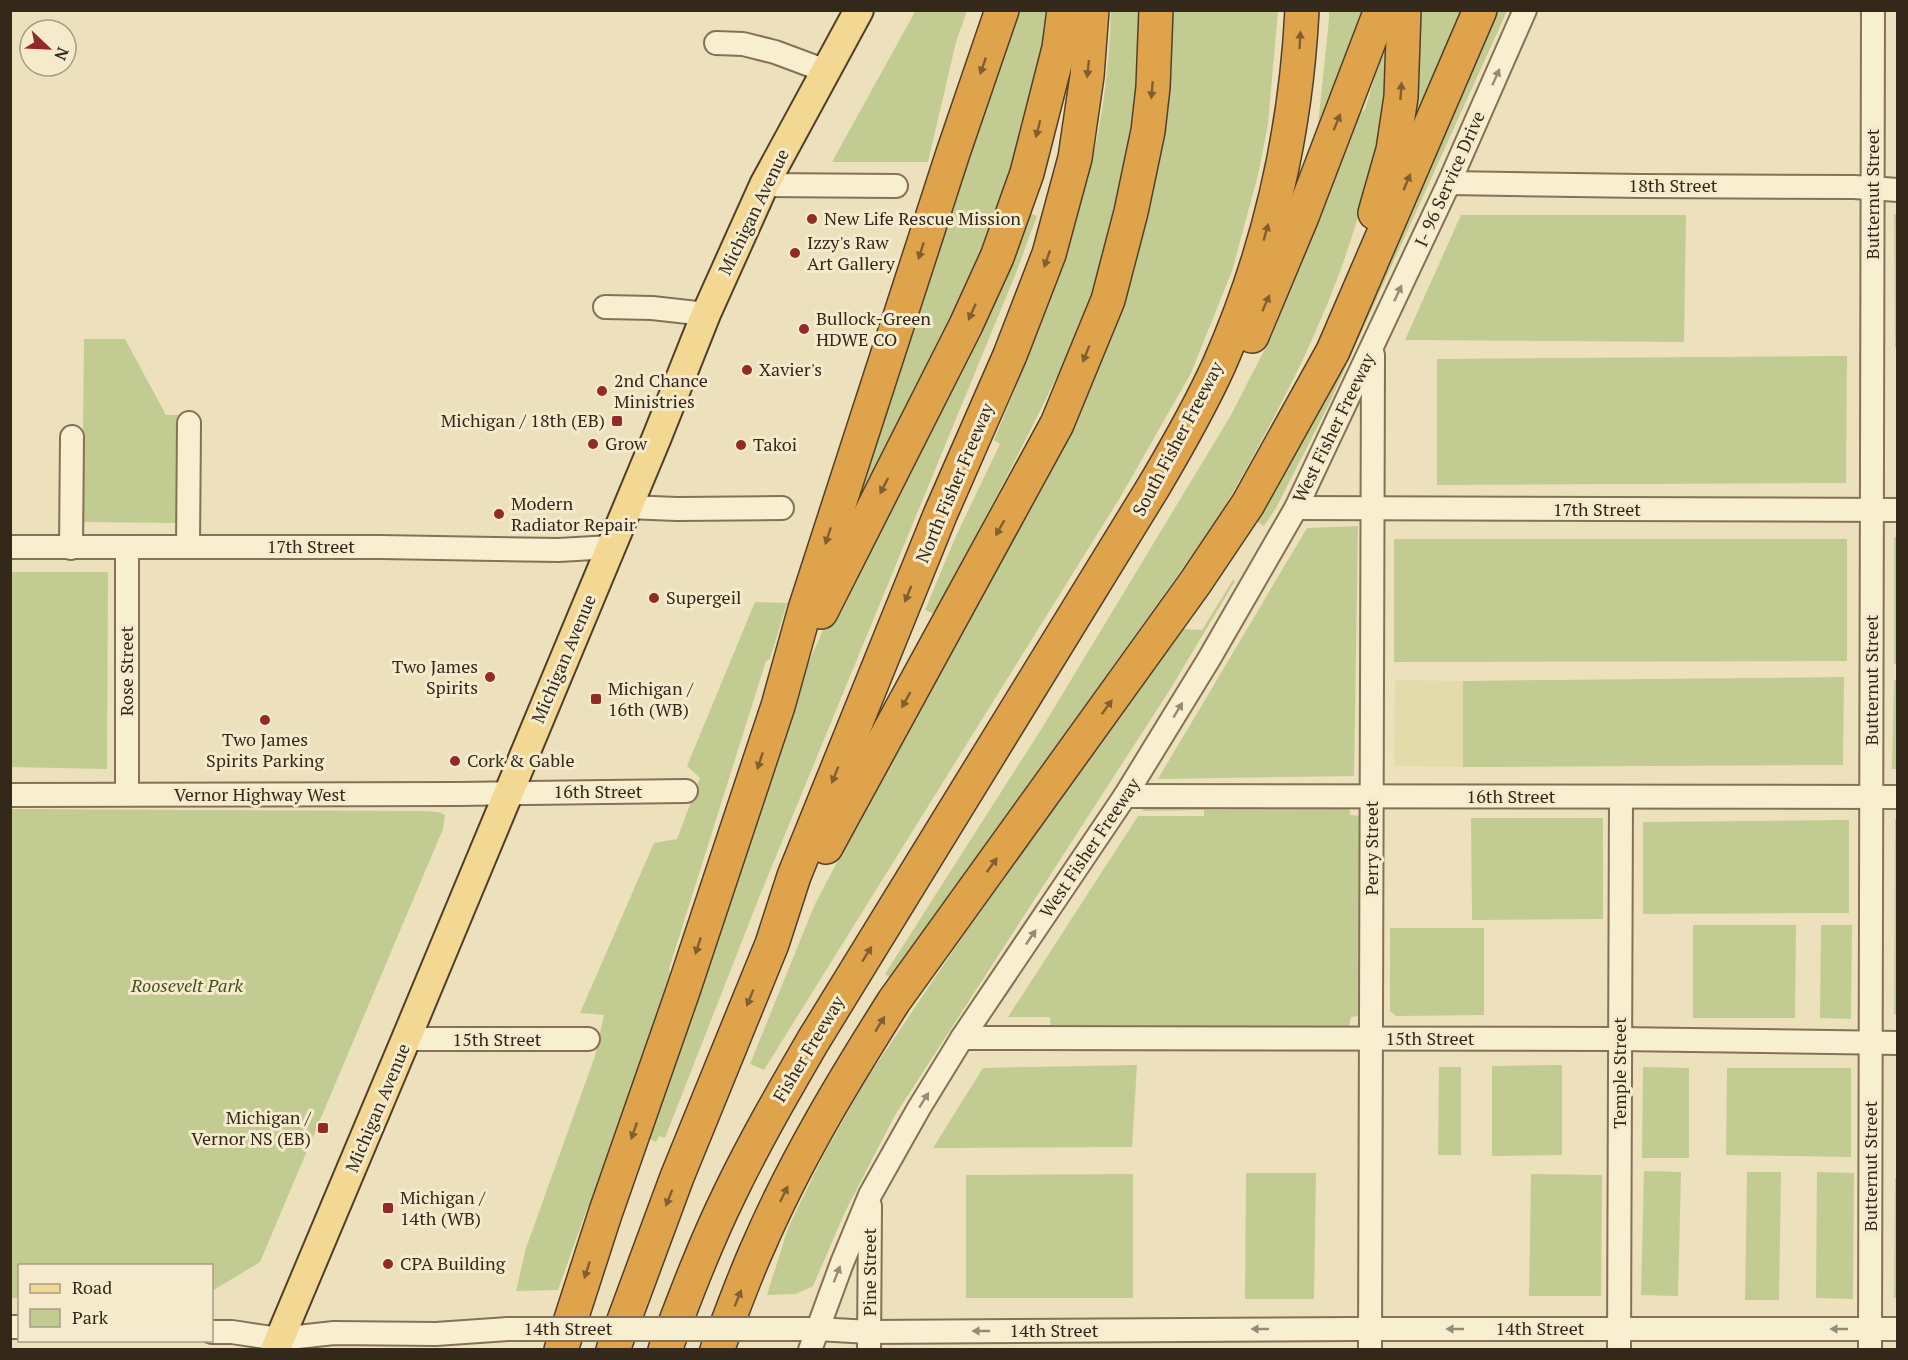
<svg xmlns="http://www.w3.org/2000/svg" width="1908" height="1360" viewBox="0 0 1908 1360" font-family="'PT Serif',serif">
	<rect width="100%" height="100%" fill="#ede1bd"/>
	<path fill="#e3dcaa" d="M1395,680l68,1v86l-69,-1z"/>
	<g fill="#c2cb91">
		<path d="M916,10l51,1 -11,31 -28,120h-96z"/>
		<path d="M1015,11h31l-5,50 -34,125 -25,70 -31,67 -105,203z"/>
		<path d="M1111,11h30c-5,92 -17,184 -44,273 -13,42 -35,81 -54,121 -35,70 -72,140 -109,209l-9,-4 31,-74 44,-92 -6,-4c36,-87 72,-175 95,-267 14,-52 20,-108 22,-162z"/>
		<path d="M1171,11h107l-10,113 -10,51 -26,96 -41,102 -70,123 -357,574 -14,-6 65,-160 259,-492z"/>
		<path d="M1329,11h38l-50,124 12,-116z"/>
		<path d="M1417,11h47l-47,113 -7,-3z"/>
		<path d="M1492,11h15l-178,393 -53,104 -12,18 -7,-4 62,-110 22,-48z"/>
		<path d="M1391,23c-6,148 -54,278 -124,407 -16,30 -32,61 -51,90 -39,58 -81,114 -121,171 -69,95 -137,191 -205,287l-5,-4 157,-246 189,-313 41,-80 59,-148 25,-69 9,-9z"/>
		<path d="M1028,213l9,3 -21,57 -256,622 -95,243 -6,-2 -3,6 -7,-3 134,-408 25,-67 34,-77z"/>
		<path d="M1894,214h4l-1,133h-2z"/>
		<path d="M1461,215h225l-2,127 -279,-2z"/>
		<path d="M84,339h41l41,76h13l-1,108 -96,-1z"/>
		<path d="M1847,356l-1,127 -409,2v-126z"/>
		<path d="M1358,526l-4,250 -196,3 149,-251z"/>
		<path d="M1894,537h4l-1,127h-3z"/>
		<path d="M1394,539h453v122l-453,1z"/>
		<path d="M11,572h97l-1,197 -96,-2z"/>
		<path d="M1233,580l2,1 -64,107 -277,429 -49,95 -32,74 -17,8 -29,1 21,-67 34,-70 44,-78 99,-147 218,-304 19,1z"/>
		<path d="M755,602l32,1 -17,56 -4,2 -97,308 1,5 -77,232h-5l-30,84 -42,1 10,-43 69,-192 9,-41 -24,-2 74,-170 23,-4 23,-61 -13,-12z"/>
		<path d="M1844,677l-1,88 -380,2v-86z"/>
		<path d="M1894,680h4l-1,89h-5z"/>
		<path d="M1148,804h202v11l11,1v23l-2,177 -8,1 -2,11 -298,1 -1,-12h-42l130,-201h66v-6l-62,1z"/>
		<path d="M11,809l411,2 17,1 6,3 -2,14 -183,433 -48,29v-25h-192l-1,32h-8z"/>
		<path d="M1603,818v101l-131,1 -1,-102z"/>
		<path d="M1895,819h3l-1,196 -3,-1z"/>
		<path d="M1849,820v93l-206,1v-92z"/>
		<path d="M1693,925h103l-1,93h-102z"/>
		<path d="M1821,925h31l-1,94 -31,-1z"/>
		<path d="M1390,928h94v87l-88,1 -6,-5z"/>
		<path d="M1137,1065l-5,82 -199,1 50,-80z"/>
		<path d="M1562,1065v90l-70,1v-90z"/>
		<path d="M1439,1067h22v88h-23z"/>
		<path d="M1643,1067l46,1v90h-47z"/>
		<path d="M1727,1068h124v89l-125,-2z"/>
		<path d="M1644,1171l37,1 -3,124 -37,-1z"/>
		<path d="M1747,1172h34l-2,128h-34z"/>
		<path d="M1817,1172l37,1 -1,126 -37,-1z"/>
		<path d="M1246,1173h70l-2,126h-69z"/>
		<path d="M1133,1174v124h-167v-123z"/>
		<path d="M1531,1174l71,1 -1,121h-72z"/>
		<path d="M1895,1178h3l-1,120h-3z"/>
	</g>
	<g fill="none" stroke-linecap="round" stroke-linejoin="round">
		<g stroke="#857156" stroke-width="26">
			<g id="minor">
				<path d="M716,43l27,1 32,8 51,19"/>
				<path d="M1449,183l192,3 213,1 44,3"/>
				<path d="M764,185l132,1"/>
				<path d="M605,307l47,1 54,6"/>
				<path d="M627,507l50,2 105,-1"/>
				<path d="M1296,508l602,2"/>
				<path d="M10,547h371l178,3 52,-3"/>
				<path d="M188,547l1,-124"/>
				<path d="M71,548l1,-111"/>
				<path d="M127,794v-246"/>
				<path d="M10,795l449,-1 227,-3"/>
				<path d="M1125,796l773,1"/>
				<path d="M962,1038l658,1 278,4"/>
				<path d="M406,1039h182"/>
				<path d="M10,1327h10"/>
				<path d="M765,1329h52l53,3 483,-3h545"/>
				<path d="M212,1332h20l47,7 55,-6 102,1 72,-5"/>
				<path d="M810,1350l32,-87 28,-68 49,-87 43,-70 163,-242 84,-137 87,-151 153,-325 76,-173"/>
				<path d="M869,1350l1,-144"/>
				<path d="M1370,1350l3,-995"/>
				<path d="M1619,1350l2,-553"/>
				<path d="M1870,1350l3,-1340"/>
			</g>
		</g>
		<g stroke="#523f2b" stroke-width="32">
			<path id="major" d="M275,1350l131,-311 251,-602 49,-123 58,-129 95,-175"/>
		</g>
		<g stroke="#523f2b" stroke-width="36">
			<g id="highway">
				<path d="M1375,213l18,-63 8,-53 3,-87"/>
				<path d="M1252,336l49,-117 80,-209"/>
				<path d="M821,612l145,-287 31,-68 30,-84 32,-125 5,-38"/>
				<path d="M826,847l231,-423 51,-124 23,-88 17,-81 5,-44 3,-77"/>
				<path d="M561,1350l44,-136 78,-223 95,-285 27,-97 148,-456 49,-143"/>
				<path d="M613,1350l64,-173 95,-233 22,-68 146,-361 70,-160 39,-101 26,-96 12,-82 5,-66"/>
				<path d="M665,1350c20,-53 40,-106 65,-157 25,-52 54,-102 83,-152l341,-555c23,-39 46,-79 65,-121 49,-111 77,-233 83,-355"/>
				<path d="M717,1350c14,-35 26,-70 41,-103 37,-86 86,-167 136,-246l301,-418 53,-79 85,-153 147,-341"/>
			</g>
		</g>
		<use href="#minor" stroke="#f8eed0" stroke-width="22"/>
		<use href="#major" stroke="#f2d893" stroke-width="28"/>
		<use href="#highway" stroke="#dfa34c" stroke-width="33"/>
		<g stroke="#857156" stroke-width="26" stroke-linecap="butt">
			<path id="minor-bridge" d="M508,1329h257"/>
		</g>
		<use href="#minor-bridge" stroke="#f8eed0" stroke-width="22"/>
	</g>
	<defs><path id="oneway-solid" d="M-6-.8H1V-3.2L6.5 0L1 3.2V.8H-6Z" transform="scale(1.5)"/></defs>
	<g fill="#815f31">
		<use href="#oneway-solid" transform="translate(1300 40) rotate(-87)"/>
		<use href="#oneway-solid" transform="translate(983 66) rotate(109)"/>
		<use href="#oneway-solid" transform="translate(1088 69) rotate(96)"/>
		<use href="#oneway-solid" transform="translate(1152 90) rotate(95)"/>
		<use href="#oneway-solid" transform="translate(1401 91) rotate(-86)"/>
		<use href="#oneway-solid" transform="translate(1337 122) rotate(-68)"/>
		<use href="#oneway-solid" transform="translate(1038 129) rotate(104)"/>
		<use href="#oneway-solid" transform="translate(1407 182) rotate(-67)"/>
		<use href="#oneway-solid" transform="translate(1266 232) rotate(-74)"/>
		<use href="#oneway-solid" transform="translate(921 251) rotate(108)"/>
		<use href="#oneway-solid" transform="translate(1047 259) rotate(109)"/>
		<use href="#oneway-solid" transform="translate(1266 303) rotate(-66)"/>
		<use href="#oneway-solid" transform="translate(972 312) rotate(114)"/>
		<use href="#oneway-solid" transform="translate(1086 354) rotate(112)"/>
		<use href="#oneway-solid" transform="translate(884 486) rotate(117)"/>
		<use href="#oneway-solid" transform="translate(1000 528) rotate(119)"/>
		<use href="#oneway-solid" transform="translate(828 536) rotate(108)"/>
		<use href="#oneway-solid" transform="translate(908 594) rotate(112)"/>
		<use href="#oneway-solid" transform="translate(906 700) rotate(119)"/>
		<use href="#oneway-solid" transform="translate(1107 707) rotate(-54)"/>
		<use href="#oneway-solid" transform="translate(760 761) rotate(108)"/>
		<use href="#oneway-solid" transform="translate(835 775) rotate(112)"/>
		<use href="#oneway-solid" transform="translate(992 865) rotate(-54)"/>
		<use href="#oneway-solid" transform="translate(698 946) rotate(108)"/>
		<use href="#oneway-solid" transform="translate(867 954) rotate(-58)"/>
		<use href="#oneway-solid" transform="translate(750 998) rotate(112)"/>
		<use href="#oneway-solid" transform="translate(880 1024) rotate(-58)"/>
		<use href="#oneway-solid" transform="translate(634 1131) rotate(109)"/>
		<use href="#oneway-solid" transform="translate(784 1194) rotate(-64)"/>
		<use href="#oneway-solid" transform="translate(669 1198) rotate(111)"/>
		<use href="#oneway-solid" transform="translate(587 1270) rotate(108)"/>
		<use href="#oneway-solid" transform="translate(738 1298) rotate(-68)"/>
	</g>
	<g fill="#968b76">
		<use href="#oneway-solid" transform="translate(1496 77) rotate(-66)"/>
		<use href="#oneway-solid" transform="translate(1398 293) rotate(-65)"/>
		<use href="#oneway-solid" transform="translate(1178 710) rotate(-59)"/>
		<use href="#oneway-solid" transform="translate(1031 937) rotate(-56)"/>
		<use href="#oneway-solid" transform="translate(924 1100) rotate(-58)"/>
		<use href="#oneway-solid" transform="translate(837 1274) rotate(-69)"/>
		<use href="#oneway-solid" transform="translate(1260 1329) rotate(180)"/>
		<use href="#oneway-solid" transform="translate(1455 1329) rotate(180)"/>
		<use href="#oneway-solid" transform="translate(1839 1329) rotate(-180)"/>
		<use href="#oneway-solid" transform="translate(981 1331) rotate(180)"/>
	</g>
	<g fill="#942a27" stroke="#f5ebcc" stroke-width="2">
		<circle cx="812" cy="219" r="6"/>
		<circle cx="795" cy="253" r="6"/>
		<circle cx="804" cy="329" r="6"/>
		<circle cx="747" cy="370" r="6"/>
		<circle cx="602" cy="391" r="6"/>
		<rect x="611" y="415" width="12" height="12" rx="3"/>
		<circle cx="593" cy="444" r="6"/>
		<circle cx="741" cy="445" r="6"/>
		<circle cx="499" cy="514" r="6"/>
		<circle cx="654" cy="598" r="6"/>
		<circle cx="490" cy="677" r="6"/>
		<rect x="590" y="693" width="12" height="12" rx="3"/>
		<circle cx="265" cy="720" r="6"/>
		<circle cx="455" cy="761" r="6"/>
		<rect x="317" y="1122" width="12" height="12" rx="3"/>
		<rect x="382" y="1202" width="12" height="12" rx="3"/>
		<circle cx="388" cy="1264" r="6"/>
	</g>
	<g text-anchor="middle" stroke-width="6" stroke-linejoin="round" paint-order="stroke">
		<g font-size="18" fill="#34281b" stroke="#f5ebcc">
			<text transform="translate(1450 179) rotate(-66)" y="6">I- 96 Service Drive</text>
			<text x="1673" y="192">18th Street</text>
			<text transform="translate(1873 194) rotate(-90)" y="6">Butternut Street</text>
			<text transform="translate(754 212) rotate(-64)" y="6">Michigan Avenue</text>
			<text transform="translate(1334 428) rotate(-64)" y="6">West Fisher Freeway</text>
			<text transform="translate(1178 439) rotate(-62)" y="6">South Fisher Freeway</text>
			<text transform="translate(955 483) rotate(-67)" y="6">North Fisher Freeway</text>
			<text x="1597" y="516">17th Street</text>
			<text x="311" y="553">17th Street</text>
			<text transform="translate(564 659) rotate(-67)" y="6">Michigan Avenue</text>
			<text transform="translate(127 671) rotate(-90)" y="6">Rose Street</text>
			<text transform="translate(1872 680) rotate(-90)" y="6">Butternut Street</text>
			<text x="598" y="798">16th Street</text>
			<text x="260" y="801">Vernor Highway West</text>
			<text x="1511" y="803">16th Street</text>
			<text transform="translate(1090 848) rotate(-56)" y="6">West Fisher Freeway</text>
			<text transform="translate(1372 848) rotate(-90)" y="6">Perry Street</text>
			<text x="1430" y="1045">15th Street</text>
			<text x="497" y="1046">15th Street</text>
			<text transform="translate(809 1049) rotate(-59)" y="6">Fisher Freeway</text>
			<text transform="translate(1620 1073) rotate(-90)" y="6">Temple Street</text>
			<text transform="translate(378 1108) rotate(-67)" y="6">Michigan Avenue</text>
			<text transform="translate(1871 1166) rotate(-90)" y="6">Butternut Street</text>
			<text transform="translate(870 1272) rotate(-90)" y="6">Pine Street</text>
			<text x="568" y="1335">14th Street</text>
			<text x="1540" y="1335">14th Street</text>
			<text x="1054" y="1337">14th Street</text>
		</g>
		<g font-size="18" fill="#34281b" stroke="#f5ebcc" text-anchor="start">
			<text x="824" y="225">New Life Rescue Mission</text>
			<text x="807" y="249">Izzy's Raw<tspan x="807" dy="21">Art Gallery</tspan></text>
			<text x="816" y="325">Bullock-Green<tspan x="816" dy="21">HDWE CO</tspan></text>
			<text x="759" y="376">Xavier's</text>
			<text x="614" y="387">2nd Chance<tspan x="614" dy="21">Ministries</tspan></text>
			<text x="605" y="427" text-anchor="end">Michigan / 18th (EB)</text>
			<text x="605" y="450">Grow</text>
			<text x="753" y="451">Takoi</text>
			<text x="511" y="510">Modern<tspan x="511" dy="21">Radiator Repair</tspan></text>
			<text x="666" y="604">Supergeil</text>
			<text x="478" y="673" text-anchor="end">Two James<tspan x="478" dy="21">Spirits</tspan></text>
			<text x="608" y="695">Michigan /<tspan x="608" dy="21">16th (WB)</tspan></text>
			<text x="265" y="746" text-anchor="middle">Two James<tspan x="265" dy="21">Spirits Parking</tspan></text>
			<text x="467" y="767">Cork &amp; Gable</text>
			<text x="311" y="1124" text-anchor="end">Michigan /<tspan x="311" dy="21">Vernor NS (EB)</tspan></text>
			<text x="400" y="1204">Michigan /<tspan x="400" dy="21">14th (WB)</tspan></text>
			<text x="400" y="1270">CPA Building</text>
		</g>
		<g font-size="18" font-style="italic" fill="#435122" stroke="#f5ebcc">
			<text x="187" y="992">Roosevelt Park</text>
		</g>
	</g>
	<rect width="1908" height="1360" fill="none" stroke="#34281b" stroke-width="24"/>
	<rect x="18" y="1264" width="195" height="78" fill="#f5ebcc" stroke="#a89d85" stroke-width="1.5"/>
	<rect x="30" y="1284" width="30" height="9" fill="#f2d893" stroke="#a89d85" stroke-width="1.5"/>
	<text x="72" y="1294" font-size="18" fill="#34281b">Road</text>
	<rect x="30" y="1309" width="30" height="18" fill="#c2cb91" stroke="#a89d85" stroke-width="1.5"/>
	<text x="72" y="1324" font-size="18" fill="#34281b">Park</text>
	<g transform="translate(48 48) rotate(113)"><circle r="28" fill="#f5ebcc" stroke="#a89d85" stroke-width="1.5"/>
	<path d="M0-4.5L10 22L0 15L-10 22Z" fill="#942a27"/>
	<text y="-9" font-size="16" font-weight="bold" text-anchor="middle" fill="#34281b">N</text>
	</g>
</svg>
